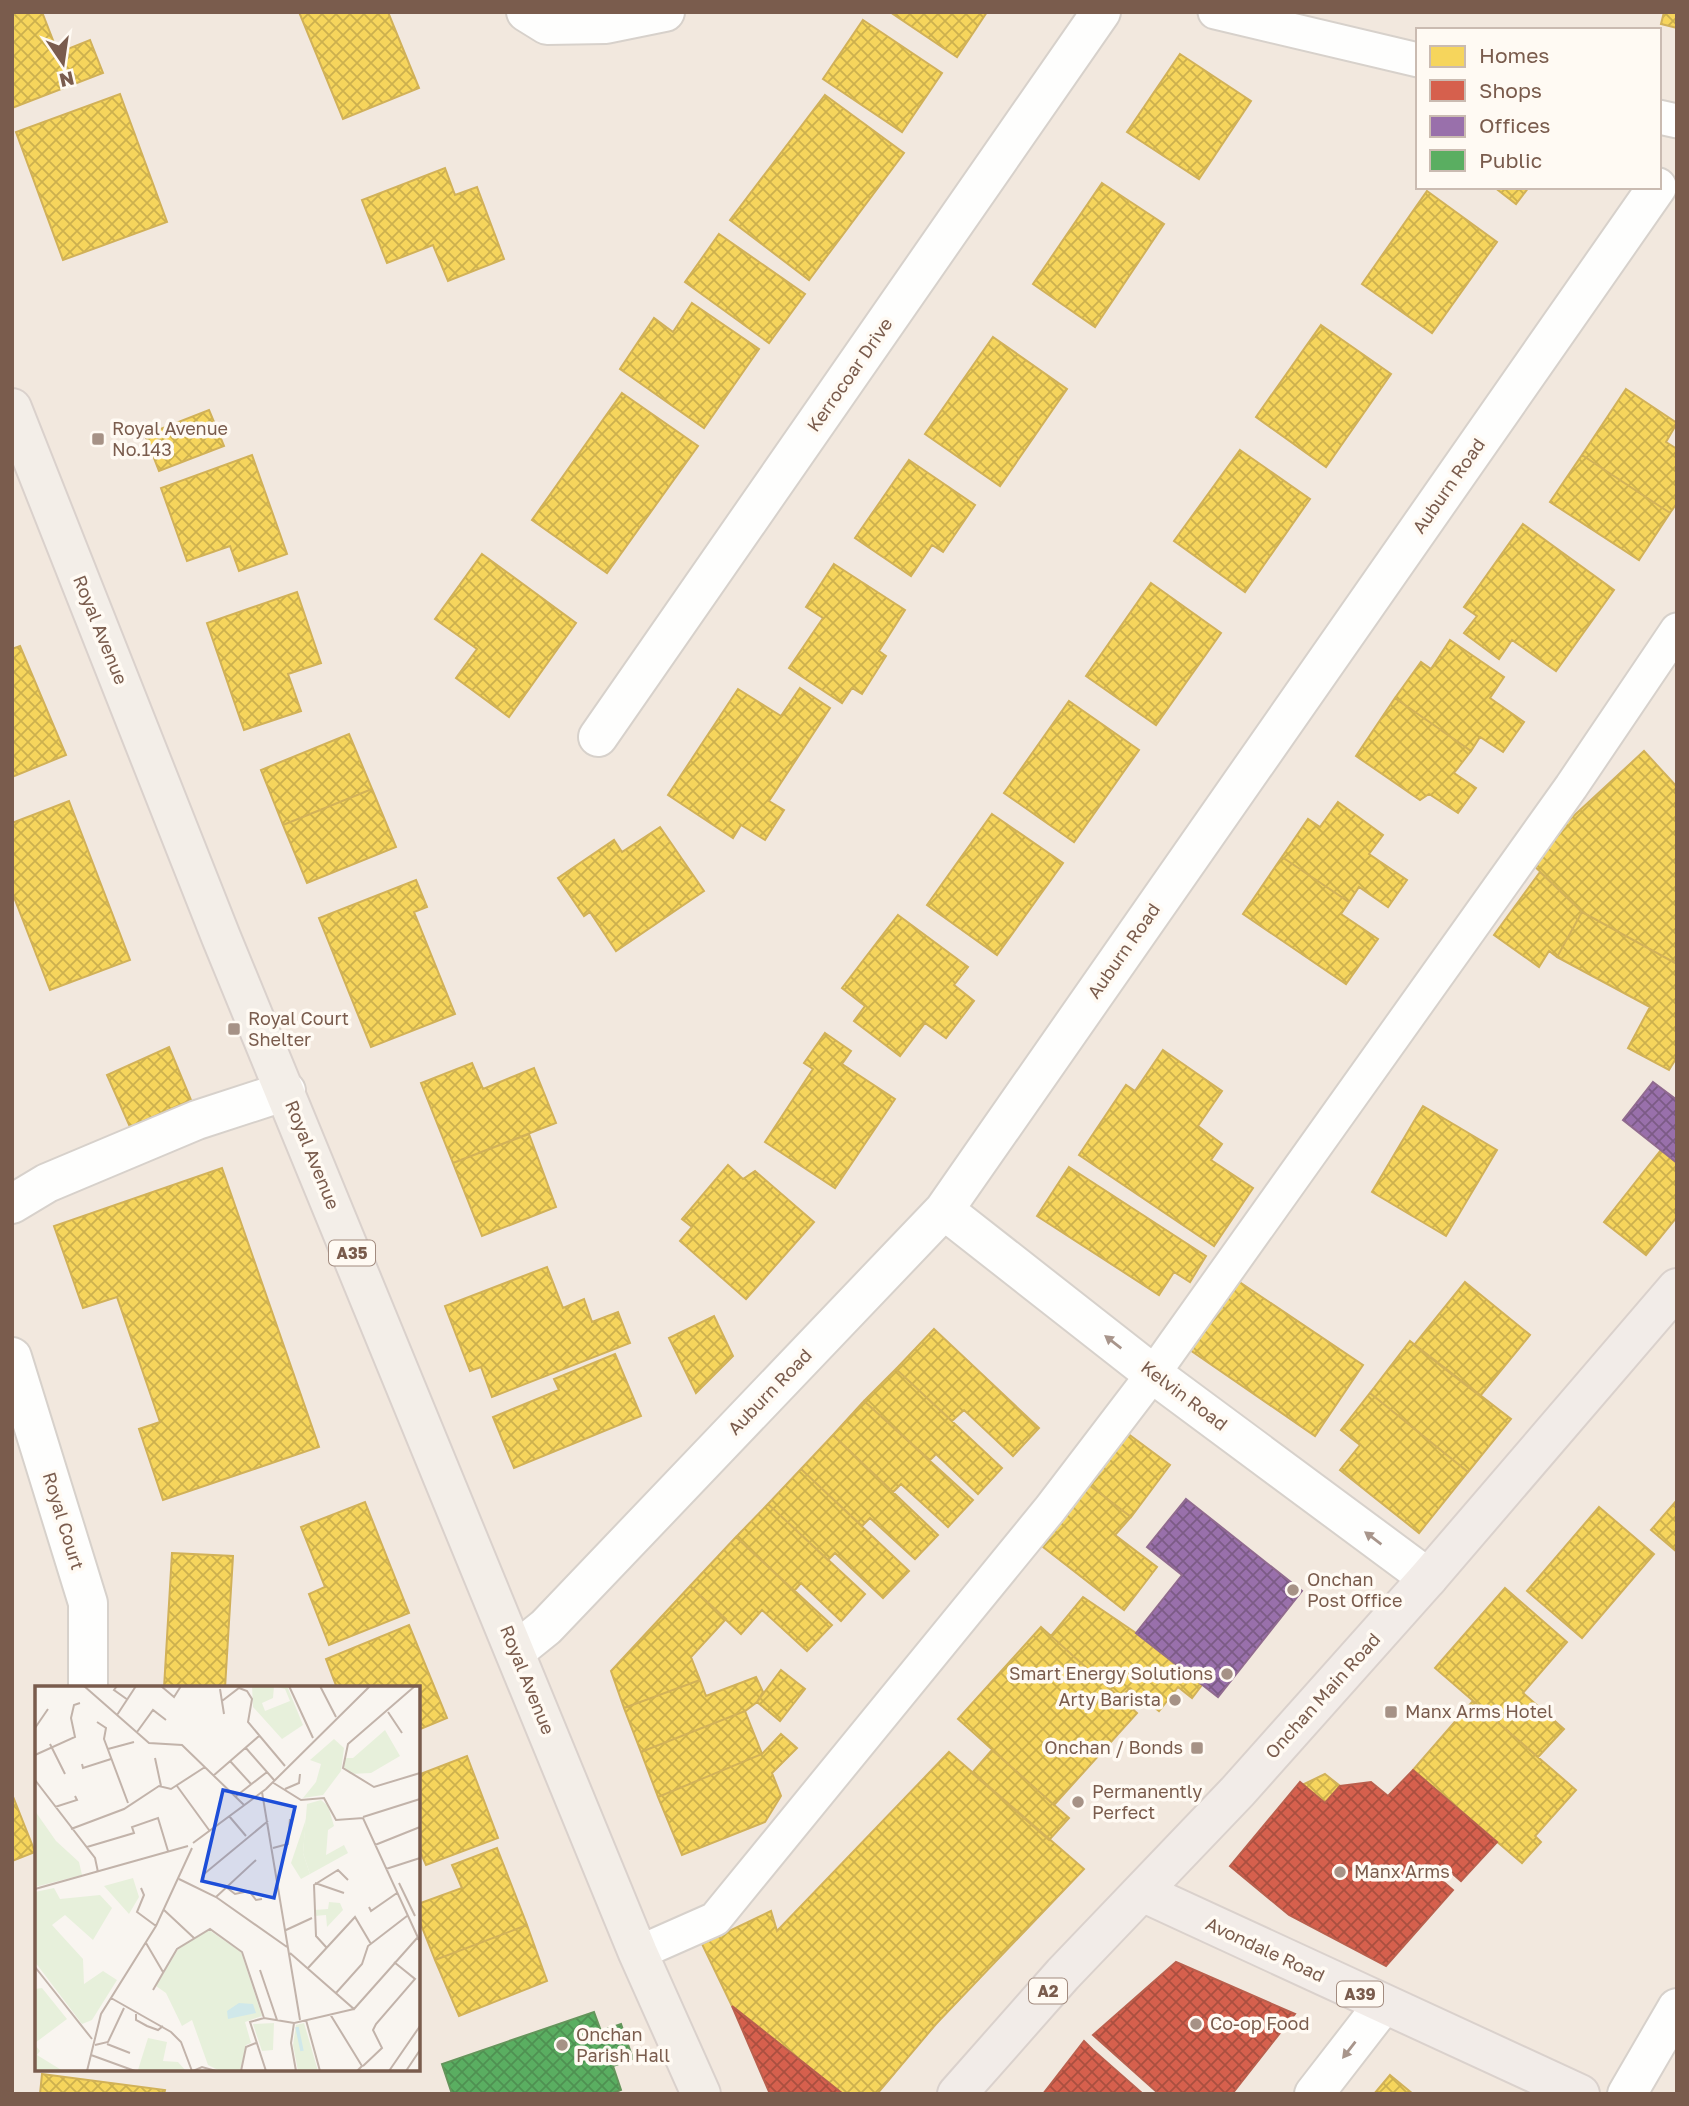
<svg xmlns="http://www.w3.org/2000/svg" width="1689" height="2106" viewBox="0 0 1689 2106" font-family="'Golos Text',sans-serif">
  <defs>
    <pattern id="homes-cross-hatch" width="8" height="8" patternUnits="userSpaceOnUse" patternTransform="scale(1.75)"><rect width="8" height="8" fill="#f6d55c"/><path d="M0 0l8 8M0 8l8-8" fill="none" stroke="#ccb04e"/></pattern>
    <pattern id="shops-cross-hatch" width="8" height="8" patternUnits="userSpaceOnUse" patternTransform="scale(1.75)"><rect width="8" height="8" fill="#d6604d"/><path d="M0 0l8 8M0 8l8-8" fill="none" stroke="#aa4f40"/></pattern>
    <pattern id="offices-cross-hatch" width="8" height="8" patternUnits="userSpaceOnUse" patternTransform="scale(1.75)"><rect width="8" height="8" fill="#9970ab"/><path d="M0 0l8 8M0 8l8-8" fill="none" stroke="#7c5b86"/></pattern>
    <pattern id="public-cross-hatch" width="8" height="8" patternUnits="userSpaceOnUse" patternTransform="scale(1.75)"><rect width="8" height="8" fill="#5aae61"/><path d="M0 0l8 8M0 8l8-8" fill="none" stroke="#4f9152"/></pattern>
  </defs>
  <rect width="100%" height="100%" fill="#f9f5f0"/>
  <path fill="#f2e8de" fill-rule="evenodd" d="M12,12H1677V2094H12ZM1418,30H1659V187H1418ZM37,1688H418V2069H37Z"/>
  <path fill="url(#homes-cross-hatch)" stroke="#d1b158" stroke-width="2" d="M12,12H42L58,53L90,40L103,73L12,108Z
    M299,12H388L419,88L343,119Z
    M890,12H987L957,57Z
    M1664,12H1677V28L1661,24Z
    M863,20L942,73L902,132L823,79Z
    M1180,54L1251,101L1199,179L1127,132Z
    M120,94L167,222L63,260L16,132Z
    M825,95L904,153L809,280L730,220Z
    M445,168L455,195L477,187L504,259L448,281L433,245L387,263L362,200Z
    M1102,183L1164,224L1095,327L1033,284Z
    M1494,187H1529L1516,204Z
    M1427,191L1497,242L1432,333L1362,284Z
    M719,234L805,294L769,343L685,282Z
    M692,303L759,349L704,428L620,369L654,318L673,332Z
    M1321,325L1391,374L1326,467L1256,417Z
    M993,337L1067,389L1000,486L925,434Z
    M1626,389L1677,423L1666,442L1677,449V503L1670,513L1582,455Z
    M622,393L698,446L607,573L532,520Z
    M209,410L224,446L159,471L145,435Z
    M1240,450L1310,499L1245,592L1174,541Z
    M252,455L287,554L239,571L230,546L187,561L161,488Z
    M1582,455L1670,513L1639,560L1550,502Z
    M909,460L975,505L943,552L932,545L911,576L855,538Z
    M1523,524L1614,590L1556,671L1512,640L1499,659L1464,633L1477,616L1464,607Z
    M482,554L576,623L509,717L456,678L477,649L435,619Z
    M834,564L905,610L879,651L886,656L862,694L852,688L842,703L789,668L823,618L806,607Z
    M1151,583L1221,633L1156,725L1086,676Z
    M297,592L321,663L288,674L301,711L244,730L207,623Z
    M1450,640L1504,677L1490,698L1524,722L1503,752L1480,737L1471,751L1395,698L1421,662L1431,669Z
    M20,646L66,755L12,777V649Z
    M800,688L830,708L769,801L784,810L765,840L741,825L733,838L668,795L738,689L781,716Z
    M1395,698L1471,751L1454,773L1476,788L1458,813L1429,794L1420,800L1356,756Z
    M1069,701L1139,750L1074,842L1004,793Z
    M349,734L372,789L283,825L261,770Z
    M1644,751L1677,787V964L1582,912L1527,859Z
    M372,789L396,847L307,883L283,825Z
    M69,801L130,960L50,990L12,892V823Z
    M1338,802L1383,835L1369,854L1407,880L1388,907L1359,887L1349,902L1282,857L1308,819L1320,827Z
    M992,814L1063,863L997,955L927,905Z
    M660,827L704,891L616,951L590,912L584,916L558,878L614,840L622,852Z
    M1282,857L1349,902L1341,914L1378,939L1346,984L1243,914Z
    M1540,872L1582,912L1557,957L1549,951L1539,967L1494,935Z
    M416,880L427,907L414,912L455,1014L371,1047L319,918Z
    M1582,912L1677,964V1057L1669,1070L1628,1048L1650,1007L1557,957Z
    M898,915L968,967L954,985L974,1001L946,1038L925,1023L900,1056L854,1021L865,1006L842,988Z
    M825,1033L851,1051L842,1064L895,1099L835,1188L765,1142L813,1069L804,1063Z
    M169,1047L191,1100L130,1127L107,1075Z
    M1163,1050L1222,1091L1198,1126L1222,1144L1211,1160L1253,1188L1214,1246L1079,1155L1126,1085L1135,1091Z
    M472,1063L483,1089L534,1068L556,1123L453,1163L421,1083Z
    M1423,1106L1497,1150L1446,1236L1372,1192Z
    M529,1134L556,1207L482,1236L453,1163Z
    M1661,1150L1677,1163V1217L1646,1255L1604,1222Z
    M728,1165L743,1179L755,1171L814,1222L746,1299L680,1241L692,1227L682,1219Z
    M1069,1167L1206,1256L1190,1282L1174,1272L1159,1295L1037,1216Z
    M222,1168L319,1447L163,1500L139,1429L160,1422L117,1297L83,1308L54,1226Z
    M547,1267L563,1308L584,1299L592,1322L618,1312L630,1343L492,1397L481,1367L470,1371L445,1306Z
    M1238,1281L1363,1365L1315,1436L1190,1350Z
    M1465,1282L1530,1335L1480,1396L1414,1345Z
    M714,1316L733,1356L696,1393L669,1338Z
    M934,1329L1039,1428L1013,1456L964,1410L952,1421L896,1369Z
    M1410,1341L1511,1419L1468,1472L1370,1393Z
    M615,1354L641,1416L514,1468L493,1417L559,1390L554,1379Z
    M896,1369L1002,1468L978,1494L936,1454L930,1460L864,1401Z
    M1370,1393L1468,1472L1419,1533L1340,1470L1360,1445L1341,1430Z
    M864,1401L973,1500L948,1527L901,1484L893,1492L833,1435Z
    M1123,1430L1170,1465L1131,1517L1084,1481Z
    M833,1435L938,1535L915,1559L870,1518L862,1526L801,1469Z
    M801,1469L909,1571L883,1598L835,1553L828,1560L768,1504Z
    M1084,1481L1131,1517L1115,1535L1157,1567L1124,1610L1038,1543Z
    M1677,1500V1552L1651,1530Z
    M365,1502L409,1613L329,1645L309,1594L325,1587L301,1527Z
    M768,1504L865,1594L841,1621L801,1583L794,1591L736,1537Z
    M1599,1507L1654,1554L1582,1638L1527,1591Z
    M736,1537L832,1625L807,1651L762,1610L741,1634L690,1586Z
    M172,1553L233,1556L225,1688H164Z
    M690,1586L726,1619L691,1657L700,1680L624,1708L611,1671Z
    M1505,1588L1567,1642L1523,1693L1564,1729L1538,1757L1435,1668Z
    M1083,1597L1136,1633L1202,1685L1192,1698L1178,1687L1159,1711L1130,1688L1120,1698L1051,1636Z
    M409,1625L447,1718L418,1730V1688H337L326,1659Z
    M1041,1627L1137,1713L1054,1805L958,1719Z
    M781,1670L805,1689L780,1721L757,1702Z
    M756,1677L763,1692L757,1702L745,1711L641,1752L624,1708L700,1680L706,1696Z
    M1473,1701L1576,1790L1535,1836L1541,1842L1522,1863L1413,1770Z
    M745,1711L762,1754L658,1797L641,1752Z
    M781,1734L797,1748L772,1773L781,1796L765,1822L682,1855L658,1797L762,1754Z
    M992,1750L1069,1818L1049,1840L972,1773Z
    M949,1752L1084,1869L936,2024L877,2094H843L732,2006L702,1944L771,1911L777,1931Z
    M467,1756L498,1838L426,1865L418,1847V1775Z
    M1325,1774L1340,1786L1325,1803L1302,1785Z
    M12,1794L35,1852L12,1861Z
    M497,1848L527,1925L435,1960L418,1917V1904L462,1888L452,1865Z
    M527,1925L547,1981L459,2016L435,1960Z
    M42,2074L165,2090L164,2094H40Z
    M1390,2075L1413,2094H1374Z"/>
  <path fill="url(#shops-cross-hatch)" stroke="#ba5f4d" stroke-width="2" d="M1413,1770L1497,1842L1461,1881L1446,1868L1438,1877L1453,1890L1386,1966L1289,1915L1230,1866L1300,1782L1325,1803L1340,1786L1371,1782L1388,1796Z
    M1176,1962L1295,2014L1232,2094H1159L1093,2035Z
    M732,2006L843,2094H770Z
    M1084,2041L1093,2050L1143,2094H1043Z"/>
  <path fill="url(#offices-cross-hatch)" stroke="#906a8f" stroke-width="2" d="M1653,1082L1677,1100V1163L1623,1120Z
    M1186,1499L1302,1591L1218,1697L1136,1633L1182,1575L1147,1547Z"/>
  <path fill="url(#public-cross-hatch)" stroke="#64955b" stroke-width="2" d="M594,2012L601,2031L621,2024L633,2059L613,2066L621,2090L610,2094H452L442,2064Z"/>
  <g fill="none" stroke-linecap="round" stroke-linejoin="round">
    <defs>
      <path id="service" d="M1215,12L1418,60
        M1659,117L1677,121
        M638,1953L715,1919L1050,1509L1153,1374L1571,787L1677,630"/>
      <path id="minor" d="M526,12L547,25L606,24L665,12
        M598,737L1101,12
        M12,1204L47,1183L197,1120L286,1091
        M944,1210L1153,1374L1428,1578
        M12,1357L88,1603V1688
        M515,1652L546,1627L944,1210L1657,187
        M1314,2094L1383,2005
        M1627,2094L1677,2008"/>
      <path id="primary" d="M12,408L221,937L638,1953L701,2094"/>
      <path id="trunk" d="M1142,1892L1580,2094
        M957,2094L1063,1974L1238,1791L1428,1578L1677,1288"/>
    </defs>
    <use href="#service" stroke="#d7d1cb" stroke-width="37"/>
    <use href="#minor" stroke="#d7d1cb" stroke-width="42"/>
    <use href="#primary" stroke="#dad1cc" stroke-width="42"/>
    <use href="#trunk" stroke="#dad1cc" stroke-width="42"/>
    <use href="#service" stroke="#fefefd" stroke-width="33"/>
    <use href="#minor" stroke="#fefefd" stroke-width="38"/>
    <use href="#primary" stroke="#f3eee8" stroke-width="38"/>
    <use href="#trunk" stroke="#f2ece8" stroke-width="38"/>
  </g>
  <defs><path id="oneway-solid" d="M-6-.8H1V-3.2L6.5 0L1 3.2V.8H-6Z" transform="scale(1.75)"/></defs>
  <g fill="#a8958b">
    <use href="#oneway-solid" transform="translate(1113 1342) rotate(-142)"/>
    <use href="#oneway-solid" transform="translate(1373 1538) rotate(-143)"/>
    <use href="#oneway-solid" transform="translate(1349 2050) rotate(128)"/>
  </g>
  <g fill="#a69286" stroke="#fffaf3" stroke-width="2.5">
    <rect x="91" y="432" width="14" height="14" rx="3.5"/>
    <rect x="227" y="1022" width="14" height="14" rx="3.5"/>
    <circle cx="1293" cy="1590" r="7"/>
    <circle cx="1227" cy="1674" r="7"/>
    <circle cx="1175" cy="1700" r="7"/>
    <rect x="1384" y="1705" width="14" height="14" rx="3.5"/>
    <rect x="1190" y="1741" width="14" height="14" rx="3.5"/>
    <circle cx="1078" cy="1802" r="7"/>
    <circle cx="1340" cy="1872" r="7"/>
    <circle cx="1196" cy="2024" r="7"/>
    <circle cx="562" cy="2045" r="7"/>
  </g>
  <g text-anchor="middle" stroke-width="7" stroke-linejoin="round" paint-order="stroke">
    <g fill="#fffaf3" stroke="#a28b7f" stroke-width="2">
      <rect x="329" y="1240.5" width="46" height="25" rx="5"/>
      <rect x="1029" y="1978.5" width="38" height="25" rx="5"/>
      <rect x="1337" y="1981.5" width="46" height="25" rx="5"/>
    </g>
    <g font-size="16" font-weight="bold" fill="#7a5c4d">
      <text x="352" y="1259">A35</text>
      <text x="1048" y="1997">A2</text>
      <text x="1360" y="2000">A39</text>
    </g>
    <g font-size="18" fill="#7a5c4d" stroke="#fffaf3">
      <text transform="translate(850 375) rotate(-55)" y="6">Kerrocoar Drive</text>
      <text transform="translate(1449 486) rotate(-55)" y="6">Auburn Road</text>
      <text transform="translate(100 630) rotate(68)" y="6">Royal Avenue</text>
      <text transform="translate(1124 951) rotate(-55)" y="6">Auburn Road</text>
      <text transform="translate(312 1155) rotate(68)" y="6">Royal Avenue</text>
      <text transform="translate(770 1392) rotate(-46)" y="6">Auburn Road</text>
      <text transform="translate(1184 1396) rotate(37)" y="6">Kelvin Road</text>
      <text transform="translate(63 1521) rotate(73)" y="6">Royal Court</text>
      <text transform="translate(527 1680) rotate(68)" y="6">Royal Avenue</text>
      <text transform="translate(1323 1696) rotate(-48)" y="6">Onchan Main Road</text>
      <text transform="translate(1265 1950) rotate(25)" y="6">Avondale Road</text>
    </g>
    <g font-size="18" fill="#7a5c4d" stroke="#fffaf3" text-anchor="start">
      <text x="112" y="435">Royal Avenue<tspan x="112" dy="21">No.143</tspan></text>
      <text x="248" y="1025">Royal Court<tspan x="248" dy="21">Shelter</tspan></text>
      <text x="1307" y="1586">Onchan<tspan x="1307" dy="21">Post Office</tspan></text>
      <text x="1213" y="1680" text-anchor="end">Smart Energy Solutions</text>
      <text x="1161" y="1706" text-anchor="end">Arty Barista</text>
      <text x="1405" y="1718">Manx Arms Hotel</text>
      <text x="1183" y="1754" text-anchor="end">Onchan / Bonds</text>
      <text x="1092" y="1798">Permanently<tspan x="1092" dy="21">Perfect</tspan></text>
      <text x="1354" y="1878">Manx Arms</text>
      <text x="1210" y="2030">Co-op Food</text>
      <text x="576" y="2041">Onchan<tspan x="576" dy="21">Parish Hall</tspan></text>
    </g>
  </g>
  <g transform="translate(35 1686)">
    <rect width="385" height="385" fill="#f9f5f0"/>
    <path d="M217,0H239L238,12L227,17L230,25L255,15L250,3L242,1L252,0L268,39L247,53L218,21ZM98,192L104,211L94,228L69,200ZM19,202L25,213L65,209L77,222L58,254L30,229L17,239L48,273L49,298L68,285L82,294L57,334L47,338L0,276V206ZM294,216L305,217L308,224L292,241L291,229L279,230V224L293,223ZM113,352L132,356L128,375L143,376L151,385L103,384Z" fill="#e7f0db"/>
    <path d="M299,53L309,62L306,85L288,109L268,112L281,96L286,78L275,74ZM271,133L268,167L275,188L266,193L256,177ZM0,359L5,365L2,369L28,385H0Z" fill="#e7f0db"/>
    <path d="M286,114L293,120L299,140L293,144L291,169L309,159L313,167L275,188L268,167L272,118Z" fill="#e7f0db"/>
    <path d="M350,44L365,70L336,87L315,88L309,82L310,72H318ZM174,244L206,266L227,330L210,336L216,357L211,359L205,385H185L173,379L157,334L147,340L131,307L121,300L144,262ZM7,302L32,333L0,357V303ZM239,337L238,364L227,365L218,338ZM269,337L283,385H263L258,359L261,339Z" fill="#e7f0db"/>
    <path d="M0,125L21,155L44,176L47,189L0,201Z" fill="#e7f0db"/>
    <path d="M204,317L218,318L221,327L193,333L192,325Z" fill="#d0e8ea"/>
    <path fill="none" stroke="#d0e8ea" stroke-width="3.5" d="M262,341L267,365"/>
    <path fill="none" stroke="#c2b3aa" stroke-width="2" d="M49,0L114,57L147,59L209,119M82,0L79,4L93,14M126,0L139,11L146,0M254,0L278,52M285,0L301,31M380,0L313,58L308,82L339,101L385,87M185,3L189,28M187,15L204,2L212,5L217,13L213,36L250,80M353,26L367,47M82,29L101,0M62,36L71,42L69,53L93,117M0,42L13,23M102,46L118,24L131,34M15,58L30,88M210,61L239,94M73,63L99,56M0,69L40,51L36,32L39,19L45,17M120,72L126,100M195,75L216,98M47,78L48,82L76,73M178,90L224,50M0,94L60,172L63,186M237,96L266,114L289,112L301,134L328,132L385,256M142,100L174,144M250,103L264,97L265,88M227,106L265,334M200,111L232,86M20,121L42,114L40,110M194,130L211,150M328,131L385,113M36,143L89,123L124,100L136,103L170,81M158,157L231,103L335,0M340,159L385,141M52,161L99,147L97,141L123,132L133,165M238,162L253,158L255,133M351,183L385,172M169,188L233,135M144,193L181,211L252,261M280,197L309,207M364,197L380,230M191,201L200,208L214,205L221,214L227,213M106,202L109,209L102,226L121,240M0,203L153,160M181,211L221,174M334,221L336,225L362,207M129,224L159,252M251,244L277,232M111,257L128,286M291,261L281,250L279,199L303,184L313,194M255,267L319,323L383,251M0,281L57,353M273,282L320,231L336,258M225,284L242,334M118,304L142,263L175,243L207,266L229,332M301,307L327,278L333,260L372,230M76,312L136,346L146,356L157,385M101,328V334L112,340L123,344L128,340M295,328L327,380L322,385M271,334L285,385M72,358L95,367M60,359L73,356L89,322M56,369L100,385M328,380L347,362L338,344L341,338L380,293L359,276M52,385L66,328L121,240L157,162M158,385L167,381L181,385M206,385L211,361L221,357M231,385L215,336L229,332L259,337M261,385L256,357L259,337L319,323M354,385L385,340M371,385L385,364"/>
    <path fill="#1d4ed8" fill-opacity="0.15" stroke="#1d4ed8" stroke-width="3.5" d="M188,104L260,121L239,212L167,195Z"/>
    <rect width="385" height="385" fill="none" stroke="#7a5c4d" stroke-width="3.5"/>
  </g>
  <rect width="1689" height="2106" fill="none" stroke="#7a5c4d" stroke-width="28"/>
  <rect x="1416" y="28" width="245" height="161" fill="#fffaf3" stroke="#cabbb1" stroke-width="2"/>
  <rect x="1430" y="46" width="35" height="21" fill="#f6d55c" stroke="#cabbb1" stroke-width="2"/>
  <text x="1479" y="63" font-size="21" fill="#7a5c4d">Homes</text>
  <rect x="1430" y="80" width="35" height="21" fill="#d6604d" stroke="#cabbb1" stroke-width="2"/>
  <text x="1479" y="98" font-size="21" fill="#7a5c4d">Shops</text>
  <rect x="1430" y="116" width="35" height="21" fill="#9970ab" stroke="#cabbb1" stroke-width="2"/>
  <text x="1479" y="133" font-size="21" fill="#7a5c4d">Offices</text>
  <rect x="1430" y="150" width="35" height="21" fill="#5aae61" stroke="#cabbb1" stroke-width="2"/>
  <text x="1479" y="168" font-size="21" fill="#7a5c4d">Public</text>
  <g transform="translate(63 63) rotate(167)" stroke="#fffaf3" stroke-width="5" paint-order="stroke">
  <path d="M0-5L12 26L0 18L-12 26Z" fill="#7a5c4d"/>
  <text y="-10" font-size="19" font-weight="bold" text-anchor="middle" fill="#7a5c4d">N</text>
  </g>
</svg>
